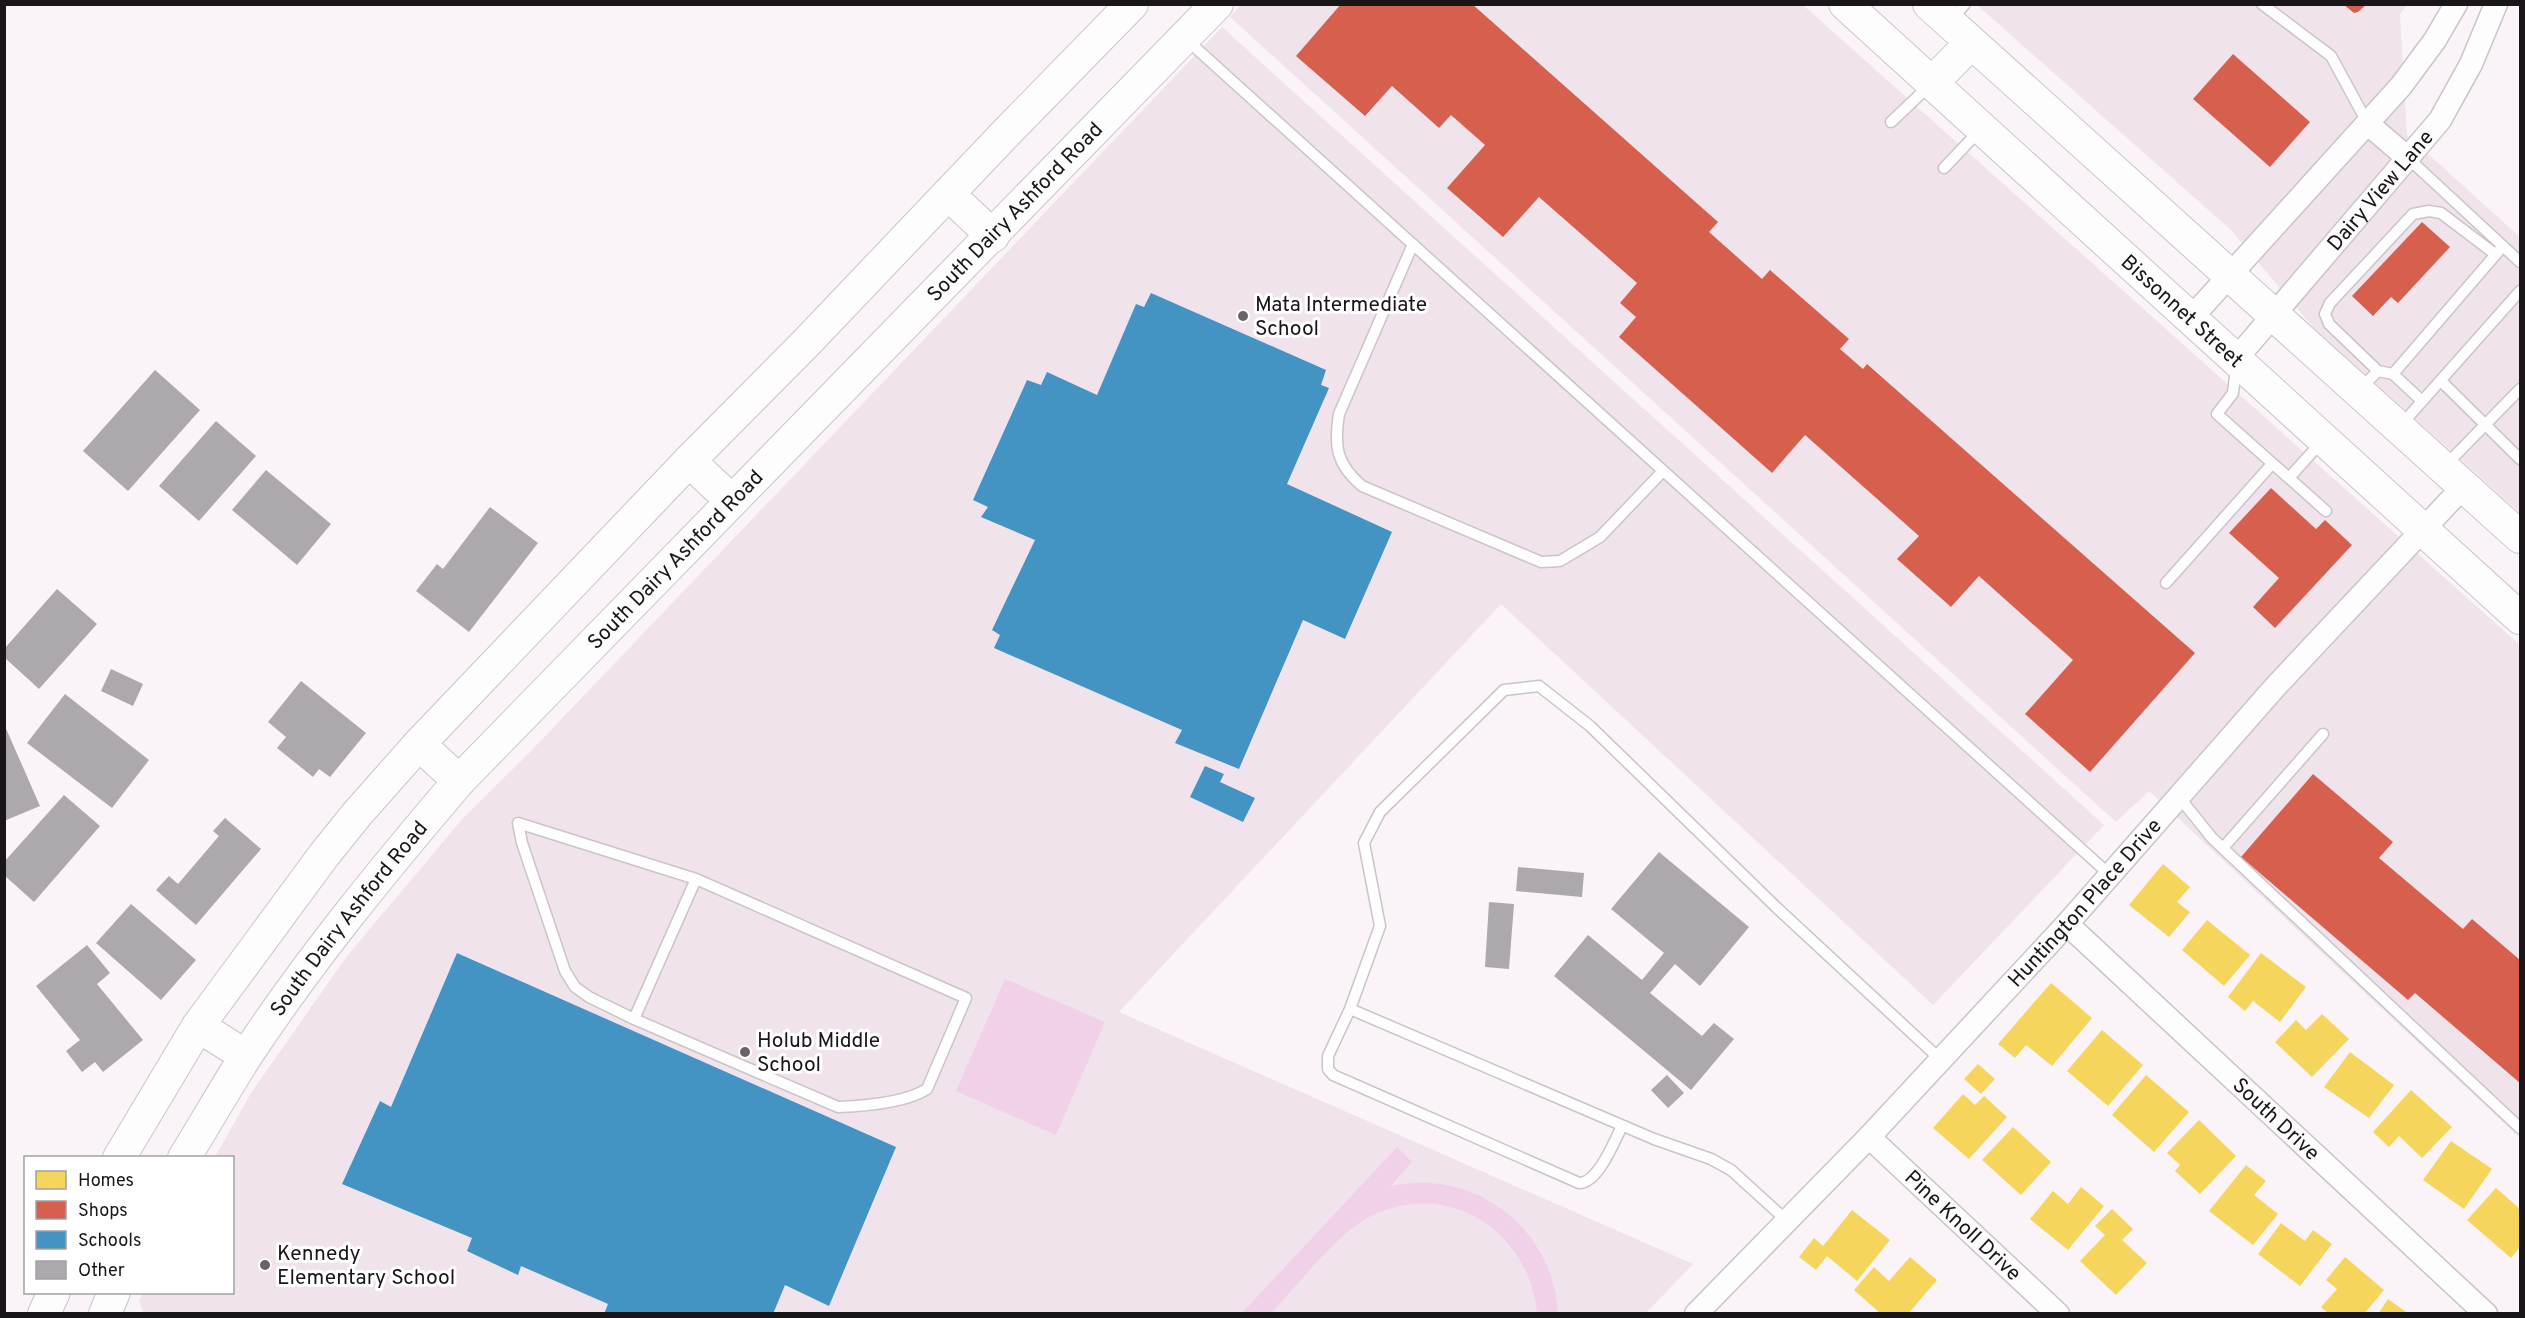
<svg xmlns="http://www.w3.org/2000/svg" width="2525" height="1318" viewBox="0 0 2525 1318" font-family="Overpass,sans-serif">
  <rect width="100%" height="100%" fill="#faf3f8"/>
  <path fill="#f0e3ec" d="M1242,4L1803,5L2520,645V1138L2149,791L2116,822L1230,17Z
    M1977,5H2407L2400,14L2407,135L2520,237V513L2314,328L2231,230Z
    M1222,27L2104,825L1933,1005L1501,604L1119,1012L1693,1264L1646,1313L144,1314L139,1301L143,1293L232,1292V1158L215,1157L251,1093L347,956L464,817L529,753Z"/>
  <path fill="#f1d1e8" d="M1005,979L1105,1022L1056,1135L956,1091Z
    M1397,1147L1412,1162L1391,1186C1475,1168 1553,1228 1558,1313H1537C1529,1230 1447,1177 1369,1217C1338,1233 1297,1286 1271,1313H1242Z"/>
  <path fill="#f6d55c" d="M2163,864L2190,887L2177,902L2190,912L2169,937L2129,905Z
    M2207,920L2250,955L2224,986L2182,950Z
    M2261,953L2306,987L2280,1022L2253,1001L2245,1011L2228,997Z
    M2051,983L2092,1018L2052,1066L2026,1045L2015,1058L1998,1044Z
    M2322,1014L2349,1039L2312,1077L2275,1042L2296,1020L2306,1030Z
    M2102,1030L2143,1065L2108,1106L2067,1071Z
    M2350,1052L2394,1085L2369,1118L2324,1087Z
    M1978,1064L1995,1079L1981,1094L1964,1079Z
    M2146,1075L2189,1112L2154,1152L2112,1115Z
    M2411,1090L2452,1127L2422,1158L2399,1136L2389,1147L2373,1132Z
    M1963,1094L1975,1105L1984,1096L2007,1117L1969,1159L1933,1128Z
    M2199,1120L2236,1156L2200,1194L2175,1171L2180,1165L2167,1153Z
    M2013,1127L2051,1162L2021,1195L1982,1160Z
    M2451,1141L2492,1169L2464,1209L2423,1180Z
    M2246,1165L2266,1181L2254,1195L2278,1214L2253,1245L2209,1211Z
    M2081,1187L2104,1206L2068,1250L2030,1219L2053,1191L2068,1204Z
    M2496,1188L2520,1209V1247L2511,1258L2467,1220Z
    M2112,1209L2133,1229L2122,1240L2147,1263L2116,1295L2080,1261L2105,1235L2095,1226Z
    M1852,1210L1890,1240L1857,1281L1827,1256L1816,1270L1799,1257L1814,1238L1823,1246Z
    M2281,1223L2305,1241L2313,1230L2332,1244L2300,1286L2258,1254Z
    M1910,1257L1937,1280L1908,1314H1881L1854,1290L1874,1267L1889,1281Z
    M2345,1257L2384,1290L2364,1314H2329L2321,1307L2337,1289L2326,1280Z
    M2388,1299L2409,1314H2378Z"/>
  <path fill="#d6604d" d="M1341,4H1472L1718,222L1709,232L1762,279L1770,270L1849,339L1840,349L1863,369L1867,364L2195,653L2090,772L2025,714L2073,660L1979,576L1951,607L1897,559L1919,536L1805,435L1772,473L1619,337L1636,317L1620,303L1637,283L1539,197L1503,237L1447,188L1485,145L1451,115L1439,128L1392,86L1365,116L1296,56Z
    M2343,4H2367L2358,12L2354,13Z
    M2233,54L2310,122L2270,167L2193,99Z
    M2422,222L2450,247L2398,303L2391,297L2373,316L2352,296Z
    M2271,488L2316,529L2325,520L2352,545L2275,628L2253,607L2279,578L2229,533Z
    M2313,774L2393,842L2379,858L2463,929L2472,919L2520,960V1083L2415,993L2408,1000L2241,857Z"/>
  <path fill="#4393c3" d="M1151,293L1326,370L1321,385L1329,388L1287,484L1392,532L1345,639L1303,620L1239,769L1175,743L1182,730L994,648L1000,635L992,630L1035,540L981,517L988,507L973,500L1027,380L1041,385L1047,372L1097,395L1136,304L1144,307Z
    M1205,766L1224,774L1220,782L1255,798L1243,822L1190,797Z
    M457,953L896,1147L829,1306L785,1285L773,1314H604L608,1304L521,1266L518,1275L467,1251L472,1238L342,1184L380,1101L391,1107Z"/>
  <path fill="#ada8ac" d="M155,370L200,410L128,491L83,451Z
    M216,421L256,456L199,521L159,486Z
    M266,470L331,524L297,565L232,510Z
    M490,507L538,543L469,632L416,591L437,564L443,569Z
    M57,589L97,624L39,689L5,658V648Z
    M111,669L143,684L133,706L101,691Z
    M301,681L366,733L330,777L319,769L313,777L277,748L286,737L268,722Z
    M65,694L149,760L112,808L27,743Z
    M4,724L40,806L4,821Z
    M64,795L100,826L34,902L4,875V862Z
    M225,818L261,849L196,925L156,890L169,876L178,884L219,836L213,831Z
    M1659,852L1749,927L1700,986L1675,964L1650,993L1702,1036L1714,1023L1734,1039L1691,1090L1554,976L1588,935L1642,980L1664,953L1611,909Z
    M1518,867L1584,873L1582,897L1516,891Z
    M1489,902L1514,904L1509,969L1485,967Z
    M131,904L196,960L161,1000L96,943Z
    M87,945L110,973L97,984L143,1040L103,1072L95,1062L82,1072L66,1051L80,1040L36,986Z
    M1667,1075L1684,1093L1668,1108L1651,1090Z"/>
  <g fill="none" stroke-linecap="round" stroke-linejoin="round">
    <defs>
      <path id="lane" d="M2262,4L2331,56L2368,124
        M1951,20L1965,4
        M1187,40L2110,875
        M1891,122L1930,85
        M2409,159L2520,262
        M1944,168L1981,129
        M1413,244L1339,414C1334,446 1336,464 1362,486L1541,562L1560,561L1600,537L1663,471
        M2236,368L2233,393L2217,414L2326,511
        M2378,371L2329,324L2325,314L2330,303L2413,214L2429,211L2441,213L2495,254
        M2393,374L2422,401
        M2441,381L2520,459
        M2360,389L2378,371L2393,374L2503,246
        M2401,425L2520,291
        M2444,467L2520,389
        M2289,478L2323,440
        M2166,583L2272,464
        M2179,797L2212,838L2520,1128
        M2223,848L2323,734
        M696,879L966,998L927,1089C905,1103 864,1106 838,1107L634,1019Z
        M1350,1009L1328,1056V1069L1333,1075L1579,1183C1598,1183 1614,1142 1622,1126
        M634,1019L589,997L575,987L565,971L522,843L518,823L696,879
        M1786,1220L1731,1170L1711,1159L1654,1139L1350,1009L1380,926L1364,843L1380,812L1504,690L1539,686L1590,726L1777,908L1941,1060"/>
      <g id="street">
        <path d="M2368,124L2409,159"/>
        <path d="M2191,318L2401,86L2435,40L2456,4"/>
        <path id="s1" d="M2236,359L2440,120L2471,64L2496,4"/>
        <path id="s2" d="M2067,924L2486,1314"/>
        <path id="s3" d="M1869,1137L2058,1314"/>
        <path id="s4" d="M1696,1314L1869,1137L2067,924L2276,686L2464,486"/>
      </g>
      <g id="secondary">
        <path id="s5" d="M1845,4L2520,618"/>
        <path d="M1929,4L2520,537"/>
        <path d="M1932,83L1971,43"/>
        <path d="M948,194L993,236"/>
        <path d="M689,461L732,501"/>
        <path d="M419,744L459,781"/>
        <path d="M198,1026L246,1056"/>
        <path d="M119,1158L198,1026L324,855L357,814L419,744L689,461L807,342L1006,133L1132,4"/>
        <path id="s6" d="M184,1158C205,1124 225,1089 246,1056C310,959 384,869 459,781L1217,4"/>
        <path d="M44,1314L54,1292"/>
        <path d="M105,1314L114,1292"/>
      </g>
    </defs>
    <use href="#lane" stroke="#cac4c8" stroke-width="13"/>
    <use href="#street" stroke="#cac4c8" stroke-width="25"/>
    <use href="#secondary" stroke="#cac4c8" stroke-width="34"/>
    <use href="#lane" stroke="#fefdfe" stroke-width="10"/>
    <use href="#street" stroke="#fefdfe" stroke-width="22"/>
    <use href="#secondary" stroke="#fefdfe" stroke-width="32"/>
  </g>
  <g fill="#686366" stroke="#fff" stroke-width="2">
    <circle cx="1243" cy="316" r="6"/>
    <circle cx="745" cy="1052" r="6"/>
    <circle cx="265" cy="1265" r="6"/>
  </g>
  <g text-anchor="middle" stroke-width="6" stroke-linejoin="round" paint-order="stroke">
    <g font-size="21" fill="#191518" stroke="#fff">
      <text dy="7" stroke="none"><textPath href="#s1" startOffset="222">Dairy View Lane</textPath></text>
      <text dy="7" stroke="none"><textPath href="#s6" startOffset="1263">South Dairy Ashford Road</textPath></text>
      <text dy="7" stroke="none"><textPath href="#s5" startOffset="456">Bissonnet Street</textPath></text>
      <text dy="7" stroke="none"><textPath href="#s6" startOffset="777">South Dairy Ashford Road</textPath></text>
      <text dy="7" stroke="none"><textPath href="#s4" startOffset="566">Huntington Place Drive</textPath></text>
      <text dy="7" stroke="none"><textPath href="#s6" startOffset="291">South Dairy Ashford Road</textPath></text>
      <text dy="7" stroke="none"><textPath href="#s2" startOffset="286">South Drive</textPath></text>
      <text dy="7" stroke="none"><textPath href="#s3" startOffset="129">Pine Knoll Drive</textPath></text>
    </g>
    <g font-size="21" fill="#191518" stroke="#fff" text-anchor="start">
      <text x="1255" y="311">Mata Intermediate<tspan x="1255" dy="24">School</tspan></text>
      <text x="757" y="1047">Holub Middle<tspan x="757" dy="24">School</tspan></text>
      <text x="277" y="1260">Kennedy<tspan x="277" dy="24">Elementary School</tspan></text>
    </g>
  </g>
  <rect width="2525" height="1318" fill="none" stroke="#191518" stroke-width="12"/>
  <rect x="24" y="1156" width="210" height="138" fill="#ffffff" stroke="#a3a1a3" stroke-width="1.5"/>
  <rect x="36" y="1171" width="30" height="18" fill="#f6d55c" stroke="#a3a1a3" stroke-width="1.5"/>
  <text x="78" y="1186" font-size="18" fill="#191518">Homes</text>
  <rect x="36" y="1201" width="30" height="18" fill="#d6604d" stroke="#a3a1a3" stroke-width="1.5"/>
  <text x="78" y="1216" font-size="18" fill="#191518">Shops</text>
  <rect x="36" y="1231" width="30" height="18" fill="#4393c3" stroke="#a3a1a3" stroke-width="1.5"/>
  <text x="78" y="1246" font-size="18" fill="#191518">Schools</text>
  <rect x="36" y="1261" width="30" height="18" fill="#ada8ac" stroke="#a3a1a3" stroke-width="1.5"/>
  <text x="78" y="1276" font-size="18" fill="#191518">Other</text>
</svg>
